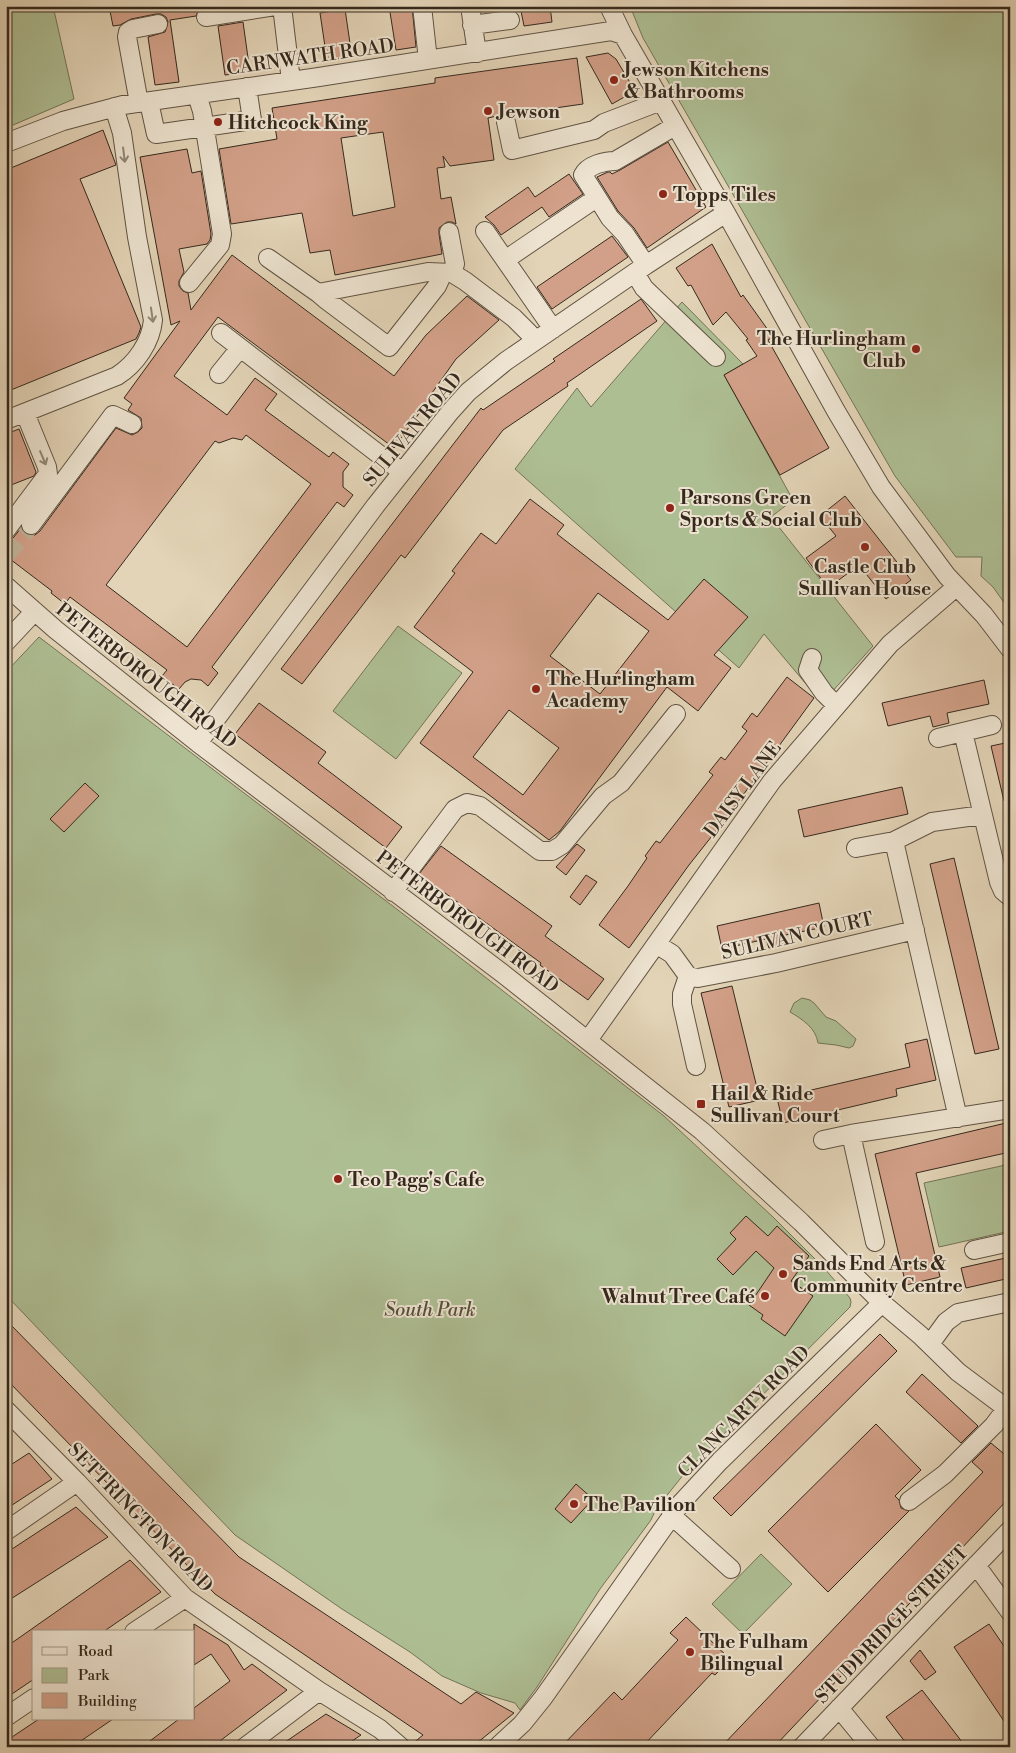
<svg xmlns="http://www.w3.org/2000/svg" width="1016" height="1753" viewBox="0 0 1016 1753" font-family="'Libre Bodoni',serif">
  <rect width="100%" height="100%" fill="#e3d4b7"/>
  <filter id="stains"><feTurbulence type="fractalNoise" baseFrequency=".004" numOctaves="4"/><feColorMatrix values="0 0 0 0 .2 0 0 0 0 .09 0 0 0 0 .02 0 0 0 .5 -.17"/></filter>
  <radialGradient id="worn" r=".72"><stop offset=".6" stop-color="#630" stop-opacity="0"/><stop offset="1" stop-color="#630" stop-opacity=".3"/></radialGradient>
  <path fill="#aebe93" stroke="#727458" d="M6,6H53L74,99L6,128Z
    M630,6H1010V611L993,587L981,576L982,557H956L895,476L643,38Z
    M682,302L743,364L724,375L793,500L771,517L873,646L822,703L764,634L739,668L515,469L577,388L591,407Z
    M398,626L462,673L396,759L333,711Z
    M39,637L440,942L664,1116L773,1217L824,1268L850,1298L851,1302L850,1307L684,1474L656,1509L651,1520L600,1589L537,1687L520,1710L515,1703L481,1693L442,1676L410,1652L342,1609L235,1535L6,1295V672Z
    M802,998L810,1000L814,1003L826,1017L836,1021L856,1039L853,1046L849,1048L836,1045L818,1043C816,1028 802,1019 790,1012L794,1003Z
    M1010,1164V1231L939,1247L924,1183Z
    M761,1554L792,1584L743,1634L712,1604Z"/>
  <path fill="#d2a088" stroke="#35291d" fill-rule="evenodd" d="M109,6H204L199,9L196,16L170,20L179,82L155,85L148,37L165,32L168,22L166,17L161,14H156L131,19L120,25L113,26Z
    M389,6H412L416,47L396,50Z
    M520,6H550L552,22L524,26Z
    M345,9L352,57L327,60L320,13Z
    M243,22L250,72L225,75L218,26Z
    M608,53L616,59L635,91L612,104L586,57Z
    M577,58L583,104L513,114L504,112L497,116L488,118L494,160L450,166L443,156L445,167L437,168L441,199L451,197L456,224L452,222H447L439,228V234L442,254L335,275L330,250L310,253L302,213L231,224L219,149L277,139L272,108L435,83V78ZM383,132L395,207L353,216L341,138Z
    M103,130L116,165L80,179L141,327L139,333L136,339L6,392V170Z
    M668,142L706,207L647,248L634,228L618,211L597,177L608,172H610L612,174L620,170Z
    M187,149L192,173L201,171L211,234L210,240L207,244L179,249L184,272L179,281V286L183,291L188,293L191,310L232,255L394,376L426,335L467,296L499,320L456,359L427,400L428,401L394,448L218,317L174,376L227,415L255,378L277,394L265,410L329,457L333,452L349,464L343,472V487L353,495L344,507L337,502L212,667L218,673L208,686L201,680L191,679L185,682L179,689L162,676L167,670L70,597L65,604L51,593L52,591L6,556V547L21,528L24,533L29,535H35L40,531L116,428L132,435L138,432L142,428L141,418L128,410L132,404L124,398L180,321L171,325L140,157ZM246,435L311,484L187,647L106,585L215,441L219,443L233,438L242,440Z
    M569,174L583,194L549,217L542,207L501,235L494,225L485,217L528,187L535,197Z
    M612,236L628,257L552,309L537,287Z
    M712,244L741,297L743,295L773,337L768,340L829,448L780,475L724,375L757,356L746,340L748,339L726,312L713,325L691,285L688,286L676,268Z
    M641,299L657,321L567,383L568,386L503,430L405,558L401,555L302,684L281,669L481,408L483,410L555,361L553,359Z
    M19,429L36,472L34,476L6,487V434Z
    M845,496L911,580L886,599L859,565L828,588L806,558L836,536L820,516Z
    M530,499L564,525L557,534L668,620L704,579L748,617L714,655L731,668L698,711L667,687L560,831L549,840L420,743L473,672L414,627L455,573L452,571L481,533L496,544ZM598,593L649,631L600,694L550,656ZM509,710L559,748L523,795L473,757Z
    M787,677L814,698L727,817L689,865L629,948L599,925L628,886L647,858L645,856L656,841L660,843L713,775L709,772L721,757L725,760L747,731L742,727L752,713L757,717Z
    M984,680L989,704L947,713L949,723L933,727L930,716L888,726L882,703Z
    M259,703L326,752L318,763L402,827L386,848L235,734Z
    M1010,742V801H1004L991,746Z
    M85,783L99,796L64,832L50,819Z
    M902,787L908,814L804,837L798,810Z
    M577,844L585,850L566,875L556,867Z
    M441,846L552,926L545,936L604,979L588,1000L540,965L541,963L419,874Z
    M954,858L999,1049L975,1054L930,864Z
    M586,875L597,882L580,905L570,897Z
    M819,903L824,927L781,936L783,945L769,948L766,939L722,949L717,926Z
    M732,986L760,1100L729,1107L701,993Z
    M927,1039L936,1080L896,1089L897,1096L783,1123L777,1098L910,1067L905,1044Z
    M1006,1123L1010,1140V1152L916,1173L940,1277L906,1285L875,1154Z
    M746,1216L768,1236L777,1226L809,1256L791,1281L813,1296L785,1336L761,1319L763,1315L749,1305L774,1268L756,1251L733,1275L717,1259L736,1239L730,1233Z
    M1010,1257V1278L966,1288L961,1268Z
    M6,1320L239,1557L461,1704L476,1692L514,1713L472,1747H411V1745L423,1735L215,1594L6,1379Z
    M880,1334L897,1351L731,1516L713,1498Z
    M922,1374L978,1426L961,1443L906,1392Z
    M876,1424L921,1470L895,1496L899,1500L901,1508L909,1511L828,1592L768,1531Z
    M991,1443L1010,1459V1497L774,1747H721L983,1472L972,1462Z
    M29,1453L52,1479L6,1509V1468Z
    M576,1484L593,1499L571,1523L555,1509Z
    M76,1507L108,1537L6,1602V1553Z
    M130,1560L161,1592L103,1632H34V1679L6,1698V1647Z
    M686,1617L730,1659L715,1675L712,1673L642,1747H561L614,1692L622,1700L678,1640L670,1633Z
    M194,1624L228,1645L244,1670L252,1664L287,1690L212,1747H142L179,1719H194V1708L230,1681L211,1654L194,1665Z
    M989,1624L1010,1655V1730L954,1647Z
    M920,1650L936,1672L925,1680L910,1661Z
    M922,1690L966,1747H909L886,1717Z
    M326,1714L361,1735L343,1747H278Z
    M39,1719H113L72,1747H6V1741Z"/>
  <g fill="none" stroke-linecap="round" stroke-linejoin="round">
    <path stroke="#c0b298" stroke-width="18" stroke-dasharray="18 9" stroke-linecap="butt" d="M6,555L31,525"/>
    <defs>
      <path id="minor" d="M282,6L291,81
        M422,6L428,60
        M470,6L477,53
        M609,6L623,35L726,213L836,411L881,487L947,576L984,615L1010,649
        M206,17L275,6
        M472,25L510,20
        M149,102L156,134L252,120L247,87
        M139,103L127,37L128,32L133,29L158,24
        M506,122L512,150L594,130L604,123L661,101
        M6,143L63,121L123,105L319,77L611,31L623,35
        M485,231L553,329
        M449,232L455,264L452,273
        M268,258L318,293L428,272L452,273L465,281L514,318L536,340
        M505,260L589,203
        M646,265L625,234L610,218L583,175C588,165 604,161 615,161L675,126
        M635,273L644,288L716,357
        M189,283L220,245L222,234L202,111L197,95
        M318,293L325,299L389,347L437,286L443,273
        M221,333L402,472
        M219,374L240,348
        M6,420L117,376C136,364 151,342 153,320L137,237L122,133L114,107
        M31,525L113,415L132,424
        M6,530L48,474L47,467L25,413
        M6,586L56,630L198,743L502,973L702,1131L801,1222L882,1303L920,1335L958,1372L1010,1411
        M6,642L34,612
        M812,658L808,670L824,693L836,705
        M963,732L999,882L1003,891L1010,897
        M938,738L992,725
        M198,743L376,505L450,412L468,392L506,361L646,265L726,213
        M856,848L894,841
        M393,892L455,809L467,803L480,806L540,851H552L562,845L603,796L621,783L676,714
        M656,944L672,954L688,976L698,978L776,963L915,930
        M688,976L682,994V1004L696,1066
        M588,1040L772,781L890,644L956,587
        M958,1118L894,841L932,822L982,815
        M823,1140L851,1134
        M875,1242L851,1134L1010,1109
        M974,1250L1010,1242
        M930,1344L946,1322L958,1313L1010,1302
        M6,1410L77,1482L185,1598L319,1691L380,1729L401,1747
        M909,1501L945,1474L994,1425L1006,1409
        M671,1515L731,1569
        M6,1531L77,1482
        M976,1565L1010,1612
        M134,1632L185,1598
        M839,1708L871,1747
        M6,1717L34,1698
        M245,1747L319,1691
        M497,1747L522,1724L543,1698L681,1503L720,1461L882,1303
        M802,1747L1010,1530"/>
    </defs>
    <use href="#minor" stroke="#605444" stroke-width="20"/>
    <use href="#minor" stroke="#ede3d0" stroke-width="18"/>
  </g>
  <defs><path id="oneway-shaft" d="M-6 0H5M1.5-3L5.5 0L1.5 3" fill="none" stroke-width="1.6" stroke-linecap="round" stroke-linejoin="round" transform="scale(1.25)"/></defs>
  <g stroke="#918676">
    <use href="#oneway-shaft" transform="translate(124 155) rotate(83)"/>
    <use href="#oneway-shaft" transform="translate(152 315) rotate(82)"/>
    <use href="#oneway-shaft" transform="translate(43 458) rotate(67)"/>
  </g>
  <g fill="#8f2418" stroke="#ede3d0" stroke-width="2">
    <circle cx="614" cy="80" r="5"/>
    <circle cx="488" cy="111" r="5"/>
    <circle cx="218" cy="122" r="5"/>
    <circle cx="663" cy="194" r="5"/>
    <circle cx="916" cy="349" r="5"/>
    <circle cx="670" cy="508" r="5"/>
    <circle cx="865" cy="547" r="5"/>
    <circle cx="536" cy="689" r="5"/>
    <rect x="696" y="1099" width="10" height="10" rx="2.5"/>
    <circle cx="338" cy="1179" r="5"/>
    <circle cx="783" cy="1274" r="5"/>
    <circle cx="765" cy="1296" r="5"/>
    <circle cx="574" cy="1504" r="5"/>
    <circle cx="690" cy="1652" r="5"/>
  </g>
  <g text-anchor="middle" stroke-width="4" stroke-linejoin="round" paint-order="stroke">
    <g font-size="19" fill="#35291d" stroke="#ede3d0">
      <text transform="translate(310 56) rotate(-8)" y="7">CARNWATH ROAD</text>
      <text transform="translate(412 429) rotate(-50)" y="7">SULIVAN ROAD</text>
      <text transform="translate(147 675) rotate(38)" y="7">PETERBOROUGH ROAD</text>
      <text transform="translate(742 789) rotate(-53)" y="7">DAISY LANE</text>
      <text transform="translate(468 921) rotate(37)" y="7">PETERBOROUGH ROAD</text>
      <text transform="translate(797 935) rotate(-13)" y="7">SULIVAN COURT</text>
      <text transform="translate(743 1411) rotate(-45)" y="7">CLANCARTY ROAD</text>
      <text transform="translate(141 1517) rotate(46)" y="7">SETTRINGTON ROAD</text>
      <text transform="translate(891 1624) rotate(-46)" y="7">STUDDRIDGE STREET</text>
    </g>
    <g font-size="19" font-weight="bold" fill="#35291d" stroke="#ede3d0" text-anchor="start">
      <text x="624" y="76">Jewson Kitchens<tspan x="624" dy="22">&amp; Bathrooms</tspan></text>
      <text x="498" y="118">Jewson</text>
      <text x="228" y="129">Hitchcock King</text>
      <text x="673" y="201">Topps Tiles</text>
      <text x="906" y="345" text-anchor="end">The Hurlingham<tspan x="906" dy="22">Club</tspan></text>
      <text x="680" y="504">Parsons Green<tspan x="680" dy="22">Sports &amp; Social Club</tspan></text>
      <text x="865" y="573" text-anchor="middle">Castle Club<tspan x="865" dy="22">Sullivan House</tspan></text>
      <text x="546" y="685">The Hurlingham<tspan x="546" dy="22">Academy</tspan></text>
      <text x="711" y="1100">Hail &amp; Ride<tspan x="711" dy="22">Sullivan Court</tspan></text>
      <text x="348" y="1186">Teo Pagg's Cafe</text>
      <text x="793" y="1270">Sands End Arts &amp;<tspan x="793" dy="22">Community Centre</tspan></text>
      <text x="755" y="1303" text-anchor="end">Walnut Tree Café</text>
      <text x="584" y="1511">The Pavilion</text>
      <text x="700" y="1648">The Fulham<tspan x="700" dy="22">Bilingual</tspan></text>
    </g>
    <g font-size="19" font-style="italic" fill="#534e3a" stroke="#ede3d0">
      <text x="430" y="1316">South Park</text>
    </g>
  </g>
  <rect width="1016" height="1753" fill="none" stroke="#e3d4b7" stroke-width="25"/>
  <rect x="8" y="8" width="1001" height="1738" fill="none" stroke="#35291d" stroke-width="2.5"/>
  <rect x="12" y="12" width="991" height="1728" fill="none" stroke="#35291d"/>
  <rect x="32" y="1630" width="162" height="90" fill="#ede3d0" stroke="#a39988"/>
  <rect x="42" y="1647" width="25" height="8" fill="#ede3d0" stroke="#a39988"/>
  <text x="78" y="1656" font-size="15" fill="#35291d">Road</text>
  <rect x="42" y="1668" width="25" height="15" fill="#aebe93" stroke="#a39988"/>
  <text x="78" y="1680" font-size="15" fill="#35291d">Park</text>
  <rect x="42" y="1693" width="25" height="15" fill="#d2a088" stroke="#a39988"/>
  <text x="78" y="1706" font-size="15" fill="#35291d">Building</text>
  <rect width="100%" height="100%" filter="url(#stains)"/>
  <rect width="100%" height="100%" fill="url(#worn)"/>
</svg>
